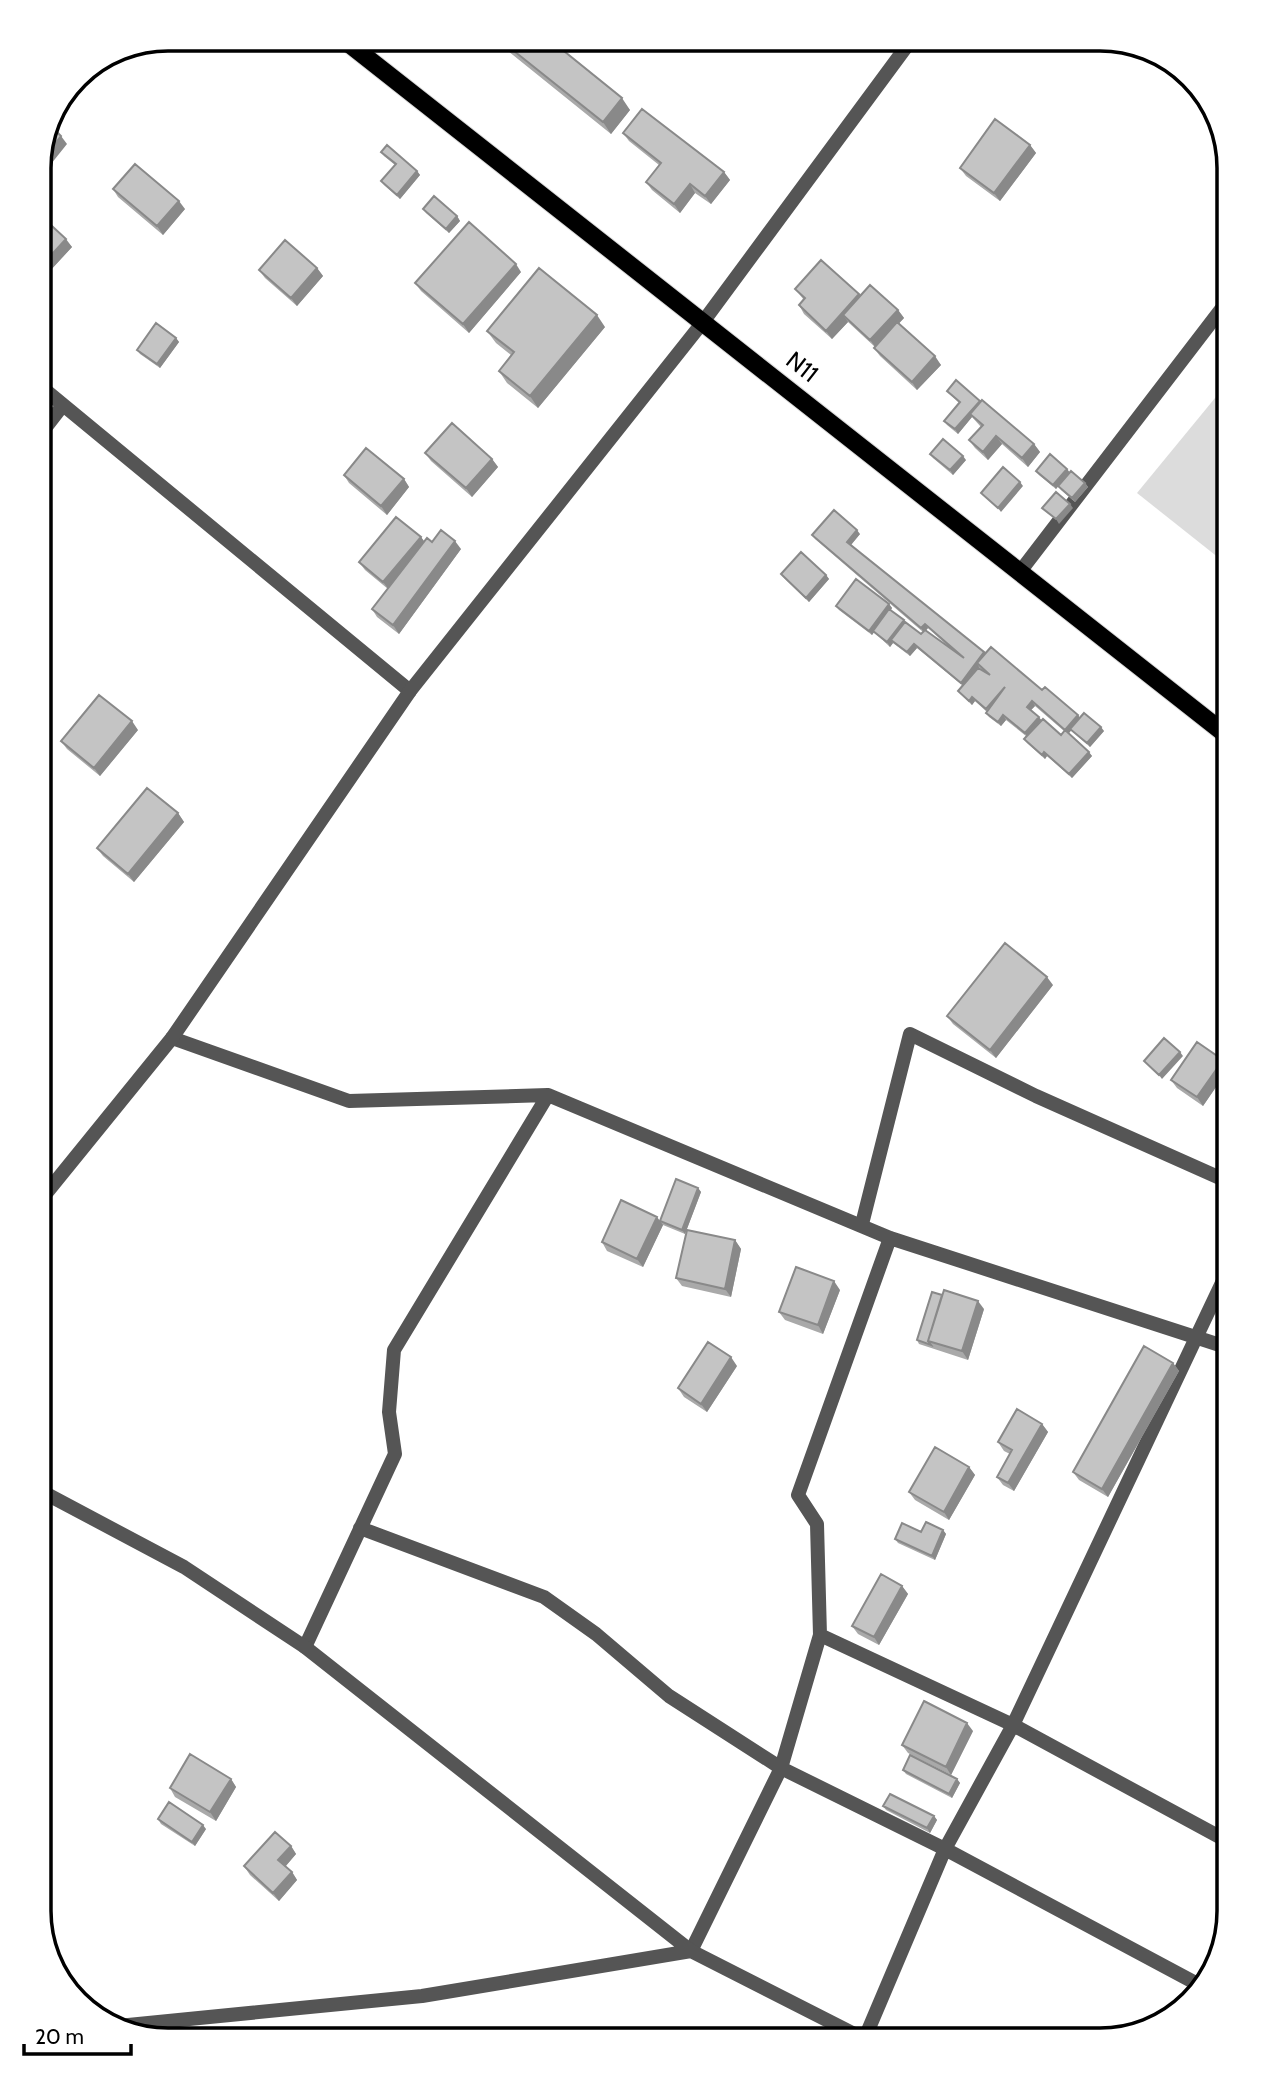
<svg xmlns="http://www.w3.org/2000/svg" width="1268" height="2079" viewBox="0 0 1268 2079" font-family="Cabin,sans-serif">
  <rect width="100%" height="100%" fill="#fff"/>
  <path fill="#dcdcdc" d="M1229,381V566L1137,493Z"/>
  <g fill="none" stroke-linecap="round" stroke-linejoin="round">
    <defs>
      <path id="primary" d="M343,39L1229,737"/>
    </defs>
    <use href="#primary" stroke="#dbdbdb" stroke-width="20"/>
    <path stroke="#555" stroke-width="14" d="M39,385L410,691
      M39,436L63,405
      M1019,573L1229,299
      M172,1038L349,1101L548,1095L890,1238L1229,1348
      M862,1224L910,1034L1036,1096L1229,1182
      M360,1528L544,1597L596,1634L669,1696L781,1768L945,1849L1203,1987
      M820,1635L1013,1725L1229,1842
      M305,1647L395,1454L389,1412L394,1350L548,1095
      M691,1951L781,1768L820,1635L817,1524L798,1495L890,1238
      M864,2040L945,1849L1013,1725L1229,1268"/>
    <path stroke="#555" stroke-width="14" d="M39,1202L172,1038L410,691L703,322L912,39
      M39,1490L184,1567L305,1647L691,1951L866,2040
      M118,2026L422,1996L691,1951"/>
    <use href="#primary" stroke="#000" stroke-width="18"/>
  </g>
  <path fill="#a9a9a9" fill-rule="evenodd" d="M493,39H549L630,110L611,134Z
    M1158,57L1173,60L1212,106L1164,66Z
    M623,133L724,172L730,180L711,204L695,193L680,213L652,190L646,182L659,165L629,141Z
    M1030,145L1036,153L1000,201L966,176L960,168Z
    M381,152L417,171L420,175L400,199L384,185L381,181L395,165L384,156Z
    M113,189L185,209L163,235L118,197Z
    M423,209L457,216L460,221L449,233L426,213Z
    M39,214L72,247L48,273L39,265Z
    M317,268L323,276L297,306L265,278L259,270Z
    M521,272L469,333L421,291L415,283Z
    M795,289L860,296L898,310L904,318L899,323L941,365L917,390L880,356L874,348L875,347L848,322L832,339L804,314L799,305L804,300Z
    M605,327L538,408L507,383L499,371L511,355L496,343L487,331Z
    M176,338L179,342L160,368L140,354L137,350Z
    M947,391L980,402L1034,444L1040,452L1028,467L1002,444L988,460L975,448L969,440L981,427L972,417L958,434L947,425L944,421L959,403Z
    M425,453L492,459L498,467L472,497L431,461Z
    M930,454L966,460L953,475L933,458Z
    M1067,469L1070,473L1085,483L1088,487L1075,502L1061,490L1058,486L1056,489L1039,475L1036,471Z
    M344,475L404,479L409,487L387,515L349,483Z
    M860,534L851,545L985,654L1042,690L1078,715L1080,718L1104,731L1090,747L1071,730L1069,733L1092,756L1072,778L1047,756L1045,759L1027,743L1024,739L1026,736L1006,720L1001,726L989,717L986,713L987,712L975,701L972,705L958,691L962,685L917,648L910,656L893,643L890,647L874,632L872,635L839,610L836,606L889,604L892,608L891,610L905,622L921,634L923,632L815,539L812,535ZM928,628L952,650L926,630ZM1035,706L1064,731L1061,735L1041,720L1031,710Z
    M421,537L424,542H432L461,549L399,634L377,617L372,609L388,589L365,570L359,562Z
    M781,574L826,575L829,579L809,602L784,578Z
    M138,730L100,776L67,749L61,741Z
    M178,813L184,822L134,882L103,856L97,848Z
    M1053,985L996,1058L953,1024L947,1016Z
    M1229,1068L1203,1106L1177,1088L1171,1080Z
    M698,1188L701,1192L685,1234L663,1225L643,1267L607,1251L602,1242L660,1221Z
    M735,1240L741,1249L731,1297L682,1286L676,1278Z
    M840,1290L823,1334L785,1320L779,1312Z
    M984,1309L968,1360L919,1344L917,1340Z
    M1173,1363L1179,1371L1108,1497L1079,1480L1073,1472Z
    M737,1366L707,1412L684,1397L678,1388Z
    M1042,1424L1048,1432L1014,1491L1003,1485L997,1477L1010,1454L1004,1451L998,1442Z
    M969,1467L975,1475L949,1520L915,1500L909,1492Z
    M943,1530L946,1534L935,1560L898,1543L895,1539L921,1532Z
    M902,1586L908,1594L879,1645L858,1634L852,1626Z
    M973,1731L951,1775L908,1753L902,1745Z
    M903,1770L957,1779L960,1783L952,1798L906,1774Z
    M231,1779L236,1787L216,1821L175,1797L170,1788Z
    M883,1806L934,1816L937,1820L930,1833L886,1810Z
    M158,1819L206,1829L195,1846L161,1824Z
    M291,1846L296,1854L285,1867L292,1872L297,1880L279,1901L250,1875L244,1866Z"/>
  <path fill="#898989" d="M622,98L630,110L611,134L603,122Z
    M61,136L67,144L39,179V164Z
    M1030,145L1036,153L1000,201L994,193Z
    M417,171L420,175L400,199L397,195Z
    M724,172L730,180L711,204L705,196Z
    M690,184L695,193L680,213L674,204Z
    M179,201L185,209L163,235L157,226Z
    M457,216L460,221L449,233L446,229Z
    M66,239L72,247L48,273L42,265Z
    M516,264L521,272L469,333L463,324Z
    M317,268L323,276L297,306L291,298Z
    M859,294L865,303L843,315L848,322L832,339L826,331Z
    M898,310L904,318L876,348L870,340Z
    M597,315L605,327L538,408L530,396Z
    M176,338L179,342L160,368L157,364Z
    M935,356L941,365L917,390L912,382Z
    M980,401L970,414L972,417L958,434L955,429Z
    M996,436L1002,444L988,460L983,452Z
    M1034,444L1040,452L1028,467L1022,458Z
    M963,456L966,460L953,475L950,470Z
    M492,459L498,467L472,497L466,488Z
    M1067,469L1070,473L1056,489L1053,485Z
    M404,479L409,487L387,515L381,506Z
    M1020,482L1023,486L1001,512L998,508Z
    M1085,483L1088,487L1075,502L1072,498Z
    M1070,504L1073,508L1059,524L1056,519Z
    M857,530L860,534L850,546L847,542Z
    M421,537L427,545L389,590L383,582Z
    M455,541L461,549L399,634L393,625Z
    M826,575L829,579L809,602L806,598Z
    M889,604L892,608L872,635L869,631Z
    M904,620L907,625L891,640L893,643L890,647L887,642Z
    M925,624L928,628L924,633L921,628Z
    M914,644L917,648L910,656L907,652Z
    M984,652L986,657L977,663L979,667L964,687L961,683Z
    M972,697L975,701L972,705L969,701Z
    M1032,701L1035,706L1030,711L1027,707Z
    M1003,715L1006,720L1001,726L998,722Z
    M1078,715L1081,720L1068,734L1065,730Z
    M1039,717L1042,721L1028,738L1025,733Z
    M132,721L138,730L100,776L94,768Z
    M1101,727L1104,731L1090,747L1087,743Z
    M1044,752L1047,756L1045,759L1042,755Z
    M1089,752L1092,756L1072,778L1069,774Z
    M178,813L184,822L134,882L128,874Z
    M1047,977L1053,985L996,1058L990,1050Z
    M1180,1052L1183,1056L1162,1079L1159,1075Z
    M1223,1060L1229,1068L1203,1106L1197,1097Z
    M698,1188L701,1192L685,1234L682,1230Z
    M657,1217L663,1225L643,1267L637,1259Z
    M735,1240L741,1249L731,1297L725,1289Z
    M834,1281L840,1290L823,1334L818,1325Z
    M978,1301L984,1309L968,1360L962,1351Z
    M731,1357L737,1366L707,1412L701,1404Z
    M1173,1363L1179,1371L1108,1497L1102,1489Z
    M1042,1424L1048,1432L1014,1491L1008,1483Z
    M969,1467L975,1475L949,1520L944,1512Z
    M943,1530L946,1534L935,1560L932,1556Z
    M902,1586L908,1594L879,1645L874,1637Z
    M967,1723L973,1731L951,1775L946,1767Z
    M231,1779L236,1787L216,1821L210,1812Z
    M957,1779L960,1783L952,1798L949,1794Z
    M934,1816L937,1820L930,1833L927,1828Z
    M203,1825L206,1829L195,1846L192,1842Z
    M291,1846L296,1854L284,1868L278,1860Z
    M292,1872L297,1880L279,1901L273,1893Z"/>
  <path fill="#c4c4c4" stroke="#898989" stroke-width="2" d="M499,39H549L622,98L603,122Z
    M1160,56L1173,60L1203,95L1158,57Z
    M642,109L724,172L705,196L690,184L674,204L646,182L661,163L623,133Z
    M995,119L1030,145L994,193L960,168Z
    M53,128L61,136L39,164V159Z
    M387,145L417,171L397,195L381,181L396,164L381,152Z
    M135,164L179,201L157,226L113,189Z
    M434,196L457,216L446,229L423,209Z
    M39,214L66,239L42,265L39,262Z
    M469,222L516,264L463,324L415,283Z
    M285,240L317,268L291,298L259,270Z
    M821,260L859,294L826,331L799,305L805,298L795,289Z
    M539,268L597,315L530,396L499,371L514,352L487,331Z
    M870,285L898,310L870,340L843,315Z
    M897,322L935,356L912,382L874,348Z
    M156,323L176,338L157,364L137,350Z
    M956,380L980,401L955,429L944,421L960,402L947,391Z
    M982,400L1034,444L1022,458L996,436L983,452L969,440L983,425L970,414Z
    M452,423L492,459L466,488L425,453Z
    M943,439L963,456L950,470L930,454Z
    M366,448L404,479L381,506L344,475Z
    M1050,454L1067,469L1053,485L1036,471Z
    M1003,467L1020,482L998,508L981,493Z
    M1071,471L1085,483L1072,498L1058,486Z
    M1056,492L1070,504L1056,519L1042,508Z
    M834,510L857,530L847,542L984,652L961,683L914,644L907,652L891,640L905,622L921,634L925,630L964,658L925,624L921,628L812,535Z
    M396,517L421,537L383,582L359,562Z
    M441,530L455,541L393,625L372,609L427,538L432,542Z
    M801,552L826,575L806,598L781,574Z
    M856,579L889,604L869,631L836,606Z
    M889,609L904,620L887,642L873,631Z
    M991,647L1042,690L1045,687L1078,715L1065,730L1089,752L1069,774L1044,752L1042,755L1024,739L1043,719L1061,735L1065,730L1032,701L1027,707L1039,717L1025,733L1003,715L998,722L986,713L1005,687L986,709L972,697L969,701L958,691L978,668L990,675L977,663Z
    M99,695L132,721L94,768L61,741Z
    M1084,713L1101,727L1087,743L1070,729Z
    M147,788L178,813L128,874L97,848Z
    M1229,836V855L1220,846Z
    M1005,943L1047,977L990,1050L947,1016Z
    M1164,1038L1180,1052L1159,1075L1144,1061Z
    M1197,1042L1223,1060L1197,1097L1171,1080Z
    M676,1179L698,1188L682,1230L660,1221Z
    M621,1200L657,1217L637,1259L602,1242Z
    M687,1230L735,1240L725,1289L676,1278Z
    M796,1267L834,1281L818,1325L779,1312Z
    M944,1290L978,1301L962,1351L928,1341Z
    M932,1292L942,1295L928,1341L931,1345L917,1340Z
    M708,1342L731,1357L701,1404L678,1388Z
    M1144,1346L1173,1363L1102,1489L1073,1472Z
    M1229,1363V1381L1223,1378Z
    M1017,1409L1042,1424L1008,1483L997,1477L1012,1450L998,1442Z
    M935,1447L969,1467L944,1512L909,1492Z
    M926,1522L943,1530L932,1556L895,1539L902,1523L921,1532Z
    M881,1574L902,1586L874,1637L852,1626Z
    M924,1701L967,1723L946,1767L902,1745Z
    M190,1754L231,1779L210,1812L170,1788Z
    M910,1755L957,1779L949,1794L903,1770Z
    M890,1794L934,1816L927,1828L883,1806Z
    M169,1802L203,1825L192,1842L158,1819Z
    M275,1832L291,1846L278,1860L292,1872L273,1893L244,1866Z"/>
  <g text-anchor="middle" stroke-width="6" stroke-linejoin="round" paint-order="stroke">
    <g font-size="24" fill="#000" stroke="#fff">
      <text transform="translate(802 367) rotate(38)" y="8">N11</text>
    </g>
  </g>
  <path d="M0 0H1268V2079H0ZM168 51H1100A117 117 0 0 1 1217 168V1911A117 117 0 0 1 1100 2028H168A117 117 0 0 1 51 1911V168A117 117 0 0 1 168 51Z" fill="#fff" fill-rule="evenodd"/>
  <path fill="none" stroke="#000" stroke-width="3.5" d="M168 51H1100A117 117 0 0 1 1217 168V1911A117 117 0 0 1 1100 2028H168A117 117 0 0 1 51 1911V168A117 117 0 0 1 168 51Z"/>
  <path d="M24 2044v10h107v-10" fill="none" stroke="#000000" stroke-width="3.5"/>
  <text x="35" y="2044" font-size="21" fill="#000000" stroke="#ffffff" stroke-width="5" paint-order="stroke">20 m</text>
</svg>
